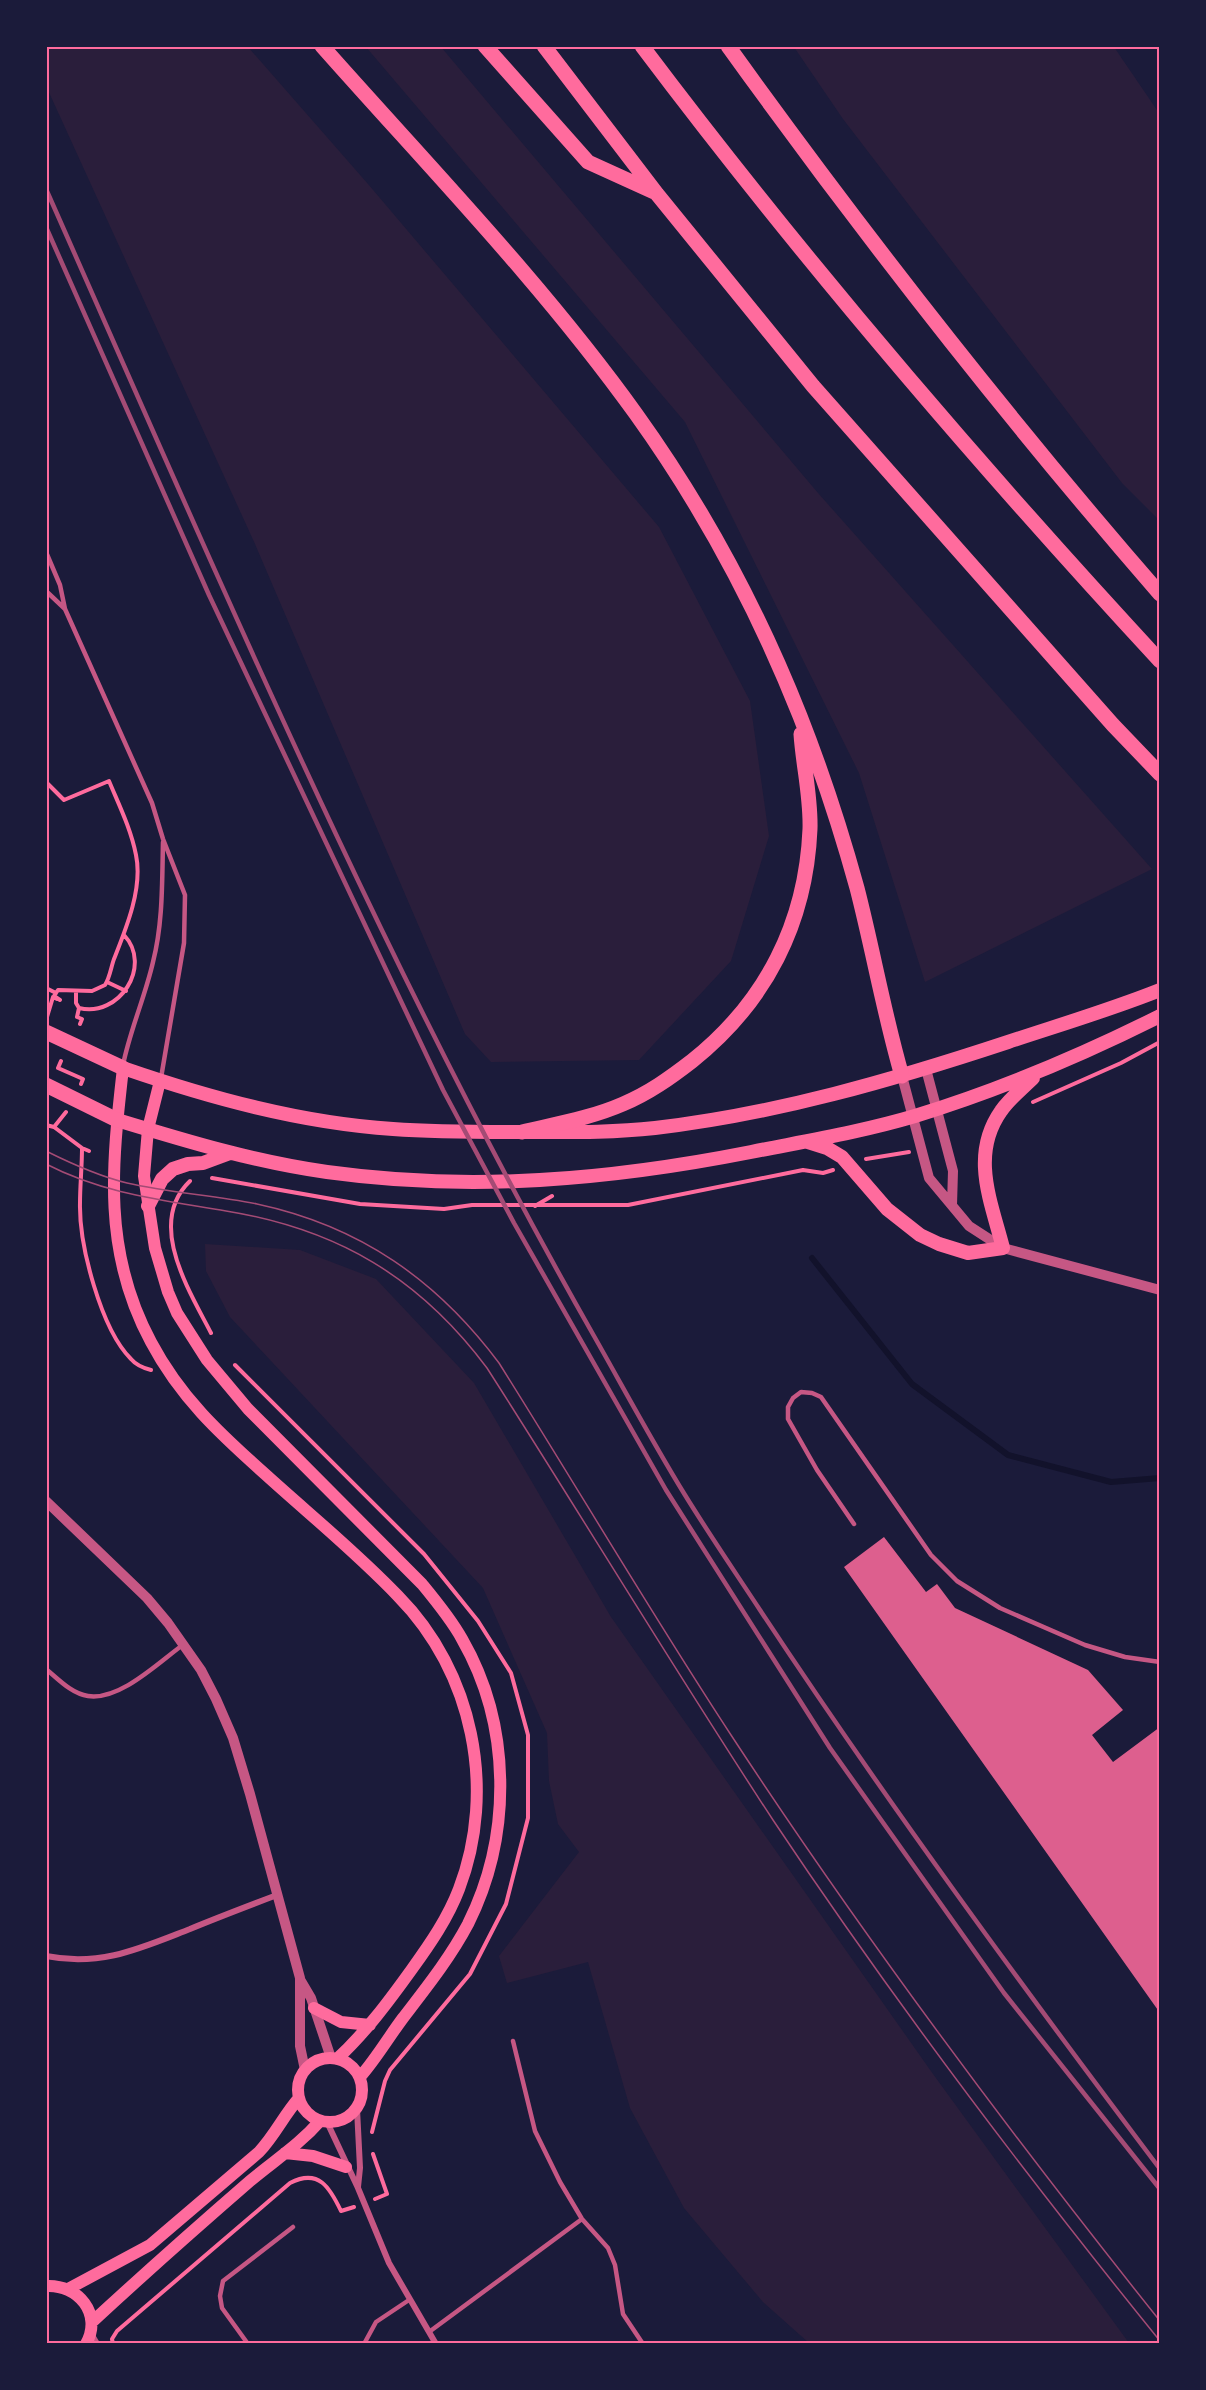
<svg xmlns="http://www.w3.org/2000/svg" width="1206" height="2390" viewBox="0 0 1206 2390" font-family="Quicksand,sans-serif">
  <rect width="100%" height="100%" fill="#1b1b3a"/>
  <path fill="#2a1e3b" d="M46,47H248L368,184L659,527L750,701L769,836L731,961L639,1060L491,1062L465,1034L255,544L47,88Z
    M366,47H441L818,493L1152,869L925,982L859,773L685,422Z
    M794,47H1114L1159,113V520L1122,483L843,119Z
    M205,1244L300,1250L376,1279L474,1383L611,1617L933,2074L1129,2343H809L763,2302L684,2208L630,2108L588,1962L507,1983L499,1956L579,1852L558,1824L549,1781L547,1733L483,1588L230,1317L206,1271Z"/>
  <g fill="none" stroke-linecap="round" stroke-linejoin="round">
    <path stroke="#12122b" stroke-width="6" d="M812,1258L912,1384L1008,1455L1111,1482L1160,1478"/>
  </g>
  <path fill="#dd5f8e" d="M884,1537L926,1592L937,1584L955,1608L1088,1670L1123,1710L1092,1735L1113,1762L1160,1727V2013L844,1567Z"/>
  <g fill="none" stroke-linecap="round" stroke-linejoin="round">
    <path stroke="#ff6b9d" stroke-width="4" d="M46,782L64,800L109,781C119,805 131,829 136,855C143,888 126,929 114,959C111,967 110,977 105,985L92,991L58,990L54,996L60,1000
      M107,982L126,991
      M46,988L56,993
      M76,991V1003L79,1008L77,1017L82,1019L80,1024
      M79,1008C119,1018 153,966 124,935
      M47,1017L53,997L57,999
      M61,1061L58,1068L83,1079L81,1084
      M1033,1102L1121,1063L1160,1042
      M46,1125L54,1127L66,1112
      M54,1127L82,1148L89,1151
      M82,1148C82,1167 80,1185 80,1203C79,1245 101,1329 131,1359C136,1365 143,1368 151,1370
      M866,1159L909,1152
      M212,1178L360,1204L444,1209L472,1205H628L803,1170L823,1173L833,1170
      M190,1181C146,1223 189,1290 211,1333
      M535,1206L552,1196
      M235,1365L424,1554L478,1621L511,1673L528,1735V1818L506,1904L470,1974L390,2070L385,2081L372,2132
      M373,2154L387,2194L375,2199
      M113,2344L112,2339L117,2331L290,2183C319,2168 330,2188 341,2211L354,2207"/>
    <path stroke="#c65784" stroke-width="4.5" d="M46,552L60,585L65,609L152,803L163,839L185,895L184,943L161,1078
      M46,591L65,609
      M123,1065C130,1030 145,997 153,962C163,923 162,882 163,842
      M854,1524L817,1470L788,1419V1407L793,1398L801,1392L812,1393L821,1397L931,1555L957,1581L1000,1608L1085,1645L1125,1657L1160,1662
      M46,1669C58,1679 72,1694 88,1696C120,1701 159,1662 184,1644
      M513,2041L535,2131L560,2182L582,2219L608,2248L615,2265L623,2314L643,2344
      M429,2332L582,2219
      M92,2334L98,2344
      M248,2344L222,2308L220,2296L223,2281L293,2227
      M364,2344L376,2322L409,2300"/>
    <path stroke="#c65784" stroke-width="6" d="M46,1956C101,1967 141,1948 190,1929C219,1917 248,1906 277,1895
      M357,2109L360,2168L358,2187
      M327,2122L358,2188L389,2263L436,2344"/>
    <path stroke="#c65784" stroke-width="10" d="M926,1069L953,1171L952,1205
      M902,1076L929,1178L969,1226L1003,1248L1160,1290
      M46,1501L147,1598L168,1623L201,1670L216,1699L233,1738L250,1794L300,1978V2046L305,2070
      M301,1981L311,1998L331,2058"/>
    <path stroke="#ff6b9d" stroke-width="12" d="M123,1068C112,1165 102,1251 151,1342C180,1397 219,1433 265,1474C309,1514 356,1552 398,1596C473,1672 497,1789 459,1889C448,1918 430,1944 412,1969C389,2001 366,2032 337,2059
      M160,1081L148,1129L144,1176L155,1248L168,1292L177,1313L207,1360L248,1409L422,1584C436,1601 451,1619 462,1639C512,1726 512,1836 468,1924C450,1958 426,1988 403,2018C388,2038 376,2059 360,2077
      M314,2008L341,2022L370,2025
      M298 2090a32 32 0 1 1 64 0a32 32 0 1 1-64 0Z
      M285,2153L313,2156L346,2167
      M46,2286C78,2284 103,2314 86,2344
      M68,2289L150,2245L259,2152C275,2135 284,2115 299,2098
      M92,2322C144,2274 197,2227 250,2181C275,2160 299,2145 320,2121"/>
    <path stroke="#ff6b9d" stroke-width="14" d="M123,1068C210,1098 301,1123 393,1129C436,1132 479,1132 522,1132C566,1132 610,1133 655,1128C776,1114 893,1080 1008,1042C1059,1025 1110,1010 1160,990
      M117,1120C186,1141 255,1162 327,1172C471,1192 609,1180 751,1152C806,1141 861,1132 915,1116C1000,1090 1080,1056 1160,1016
      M808,1142L827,1148L842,1157L887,1209L920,1235L939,1244L968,1253L1003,1248C991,1201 970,1155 1001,1111C1009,1099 1023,1088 1033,1078
      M148,1206L162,1179L173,1169L188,1164L203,1163L230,1153"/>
    <path stroke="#ff6b9d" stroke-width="15" d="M322,46C429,167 542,283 636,414C702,506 758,610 800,716C822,772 841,830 857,888C873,950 884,1014 902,1076
      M485,46L588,162L654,192
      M544,46L657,194L813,386L1113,725L1160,774
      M642,46C803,260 978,464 1160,661
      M728,46C864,235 1007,418 1160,594
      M46,1032L123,1068
      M46,1085L117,1120
      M522,1132C556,1124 591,1118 623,1104C649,1093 670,1078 692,1061C766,1002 806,923 810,829C811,797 803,765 801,734"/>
    <path stroke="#a44b75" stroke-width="1.5" d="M46,1151C72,1164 98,1176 127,1183C170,1193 214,1195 257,1204C360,1226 437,1280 499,1363C577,1487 651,1613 731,1735C864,1938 1009,2132 1160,2321
      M46,1164C104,1194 163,1200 226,1211C337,1229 419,1277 487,1368C583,1518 675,1671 773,1820C893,2000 1024,2173 1160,2341"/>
    <path stroke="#a44b75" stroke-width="4.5" d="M46,189C218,577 384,967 594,1336C624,1389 653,1443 685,1495C709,1534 735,1572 760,1610C886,1801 1022,1986 1160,2169
      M46,227L209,595L443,1090L514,1223L666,1490L830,1748L1004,1993L1160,2189"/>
  </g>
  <rect width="1206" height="2390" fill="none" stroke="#1b1b3a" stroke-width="96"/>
  <rect x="48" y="48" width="1110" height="2294" fill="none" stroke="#ff6b9d" stroke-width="2"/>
</svg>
